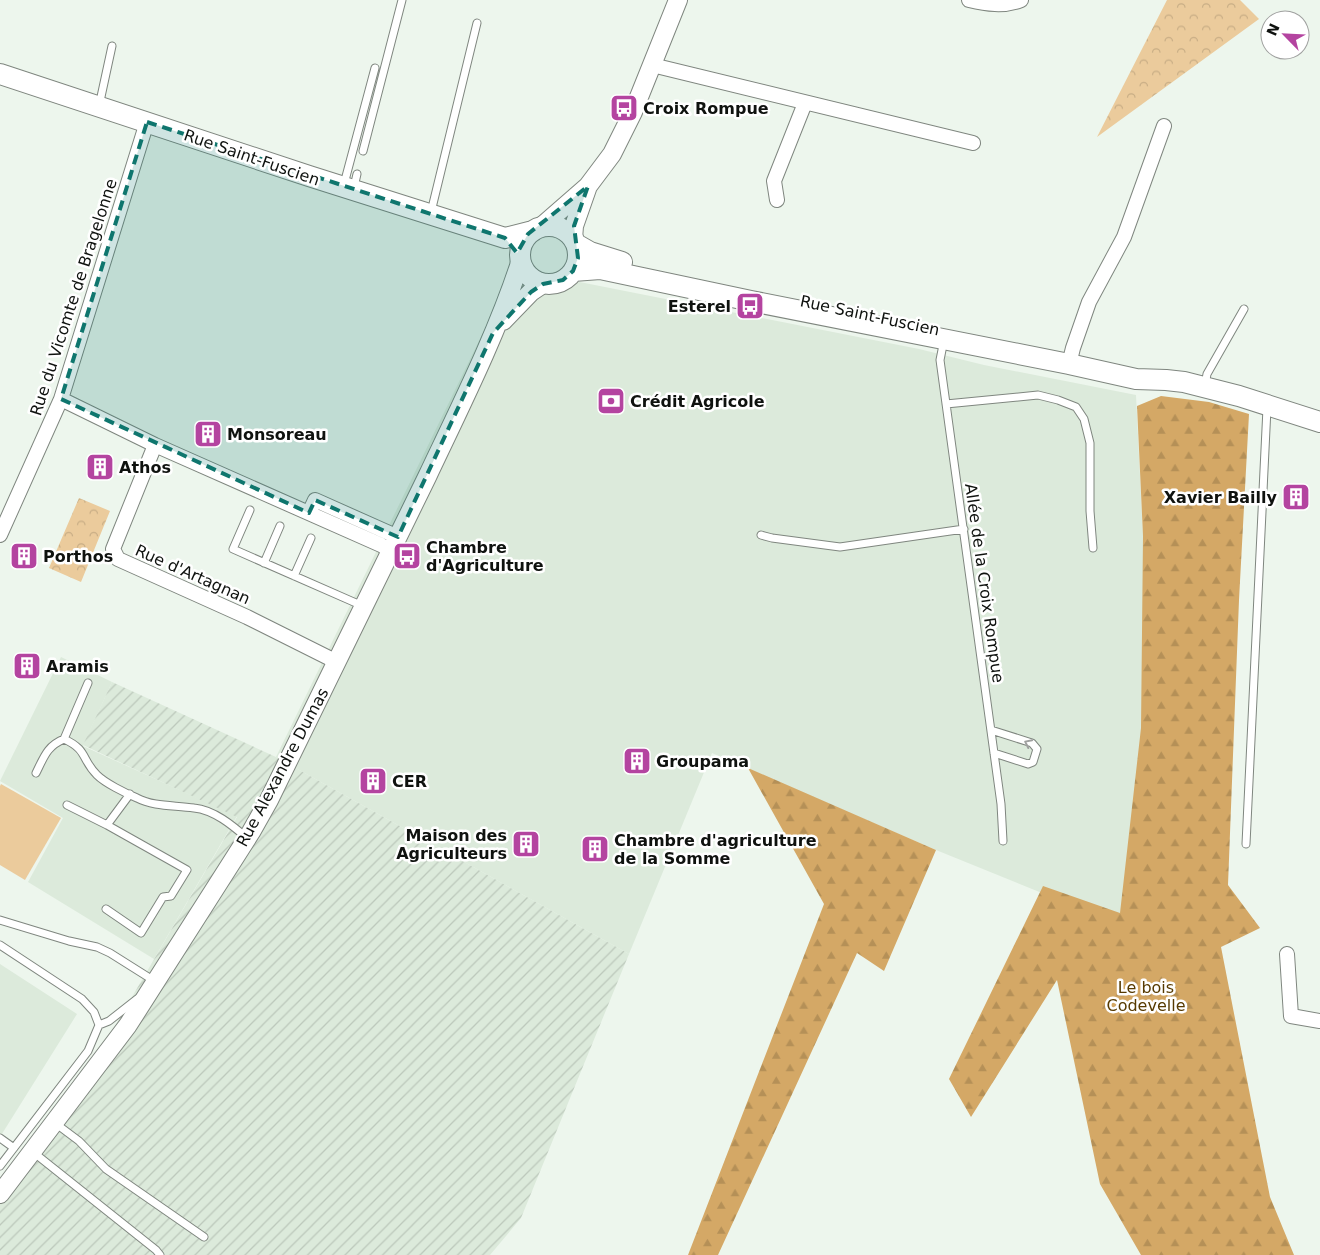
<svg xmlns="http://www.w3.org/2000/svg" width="1320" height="1255" viewBox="0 0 1320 1255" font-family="'DejaVu Sans',sans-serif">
  <defs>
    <pattern id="industrial-furrows" width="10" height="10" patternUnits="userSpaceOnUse" patternTransform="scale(1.25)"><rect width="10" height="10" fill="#dceadb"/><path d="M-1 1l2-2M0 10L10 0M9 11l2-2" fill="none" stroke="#bcc8bb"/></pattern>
    <pattern id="forest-firs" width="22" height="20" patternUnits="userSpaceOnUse" patternTransform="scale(1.25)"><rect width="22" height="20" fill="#d4a866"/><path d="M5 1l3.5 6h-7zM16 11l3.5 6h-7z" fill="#b59057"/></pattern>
    <pattern id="park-crowns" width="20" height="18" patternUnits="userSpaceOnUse" patternTransform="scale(1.25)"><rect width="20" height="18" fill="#ebcb9c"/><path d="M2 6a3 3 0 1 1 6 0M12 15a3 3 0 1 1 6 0" fill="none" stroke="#c8ad85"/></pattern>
  </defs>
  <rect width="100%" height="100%" fill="#edf6ed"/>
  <path fill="#dceadb" d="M514,269L919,349L984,365L1136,395L1143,536L1148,936L936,850L712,753L629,954L276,757Z
    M61,657L112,682L83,746L237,816L154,959L28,882L63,818L0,781Z
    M0,964L77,1014L0,1137Z"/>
  <path fill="url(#industrial-furrows)" d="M112,682L276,757L629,954L521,1218L490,1255H0V1202L48,1141L237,817L83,745Z"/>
  <path fill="url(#forest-firs)" d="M1161,396L1209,402L1249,414L1239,600L1228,885L1260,928L1221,947L1270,1197L1294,1255H1141L1100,1184L1057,980L971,1117L949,1079L1043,886L1120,913L1141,728L1143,536L1137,406Z
    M748,768L936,850L884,971L857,953L718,1255H688L824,904Z"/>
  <path fill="url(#park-crowns)" d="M1167,0H1240L1259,19L1097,137Z
    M79,498L110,511L81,582L49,568Z"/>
  <path fill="#ebcb9c" d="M1,784L61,818L25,880L0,865V786Z"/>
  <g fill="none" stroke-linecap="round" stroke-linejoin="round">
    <defs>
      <path id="service" d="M99,106L112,46
        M363,151L402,0
        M344,184L375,68
        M354,187L357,174
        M431,212L477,23
        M944,340L940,360L1001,804L1003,841
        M1205,385L1207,374L1244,309
        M946,404L1038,395L1058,400L1076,407L1084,419L1090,443V511L1093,548
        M250,510L233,549L356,603L364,605
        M761,535L772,538L840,547L964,529
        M264,563L280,526
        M294,576L311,538
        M991,730L1032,743L1037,749L1033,762L1028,764L994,753
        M64,739L88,683
        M36,773C44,757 47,746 64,739C88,750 81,759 97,775C105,783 125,793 137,798C154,807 175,805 194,808C214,810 232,825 247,838
        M67,805L107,825L130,794
        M1246,844L1267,408
        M106,909L141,933L163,897L171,896L187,870L107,825
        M0,920L69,941L97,947L110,953L156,982
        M0,945L82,999L94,1012L99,1025L88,1051L0,1166
        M99,1025L109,1021L137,999
        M55,1123L79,1141L106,1169L204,1237
        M0,1138L14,1148
        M33,1152L156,1250L160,1255"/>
      <path id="minor" d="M969,0C986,4 1004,7 1021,0
        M652,65L973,143
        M777,200L774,181L805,103
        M1069,364L1073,348L1089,302L1124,237L1164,126
        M61,399L155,445L381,545L391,551
        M155,445L113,549L118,559L247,617L337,662
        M309,513L315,500L398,537
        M0,535L61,399L147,122
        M1287,954L1291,1016L1320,1021"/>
      <path id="tertiary" d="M541,227L588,186L612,154L633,112L678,0
        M573,239L574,226L588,186
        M503,321L531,292L543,284
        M0,1194L128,1025L251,832L269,800C321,692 375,585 427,477C460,407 496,336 520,263"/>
      <path id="secondary" d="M0,74L309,176L505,238L533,231
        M520 255a29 29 0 1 1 58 0a29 29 0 1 1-58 0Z
        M576,244L590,252L622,262
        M573,271L600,269L751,301L1069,364L1136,379L1166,380L1184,382L1239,396L1320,422"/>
    </defs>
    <use href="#service" stroke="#7f867f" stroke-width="9"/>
    <use href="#minor" stroke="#7f867f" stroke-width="16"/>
    <use href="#tertiary" stroke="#7f867f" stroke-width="20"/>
    <use href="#secondary" stroke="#7f867f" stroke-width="22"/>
    <use href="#service" stroke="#fff" stroke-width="7"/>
    <use href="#minor" stroke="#fff" stroke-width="14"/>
    <use href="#tertiary" stroke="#fff" stroke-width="18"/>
    <use href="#secondary" stroke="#fff" stroke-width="20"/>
  </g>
  <defs><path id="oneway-chevron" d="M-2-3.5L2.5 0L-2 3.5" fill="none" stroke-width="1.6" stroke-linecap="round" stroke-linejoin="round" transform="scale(1.25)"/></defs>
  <use stroke="#9fa09f" href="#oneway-chevron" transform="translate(1028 743) rotate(-154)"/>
  <path fill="#0f766e" fill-opacity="0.2" stroke="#0f766e" stroke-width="4" stroke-dasharray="10 6" stroke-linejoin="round" d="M147,122L505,238L517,253L528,234L588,186L574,226L578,258L573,271L563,280L543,284L531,292L493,333L398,537L315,500L309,513L61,399Z"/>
  <defs>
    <symbol id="bus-square" viewBox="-11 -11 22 22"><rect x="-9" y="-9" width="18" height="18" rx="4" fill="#b444a0" stroke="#fff"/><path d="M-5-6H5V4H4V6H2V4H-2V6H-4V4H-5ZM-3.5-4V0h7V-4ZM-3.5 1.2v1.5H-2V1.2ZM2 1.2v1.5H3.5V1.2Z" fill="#fff"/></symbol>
    <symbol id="bank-square" viewBox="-11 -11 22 22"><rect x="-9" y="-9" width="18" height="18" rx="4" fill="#b444a0" stroke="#fff"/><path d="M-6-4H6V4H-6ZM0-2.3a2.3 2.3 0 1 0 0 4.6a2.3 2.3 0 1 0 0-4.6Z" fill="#fff"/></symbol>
    <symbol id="building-square" viewBox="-11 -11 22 22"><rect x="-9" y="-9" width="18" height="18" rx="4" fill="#b444a0" stroke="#fff"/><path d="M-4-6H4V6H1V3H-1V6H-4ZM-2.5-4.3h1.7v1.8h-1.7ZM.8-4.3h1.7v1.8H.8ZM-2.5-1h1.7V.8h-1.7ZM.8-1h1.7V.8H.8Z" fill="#fff"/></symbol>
  </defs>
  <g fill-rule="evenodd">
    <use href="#bus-square" x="608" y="92" width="32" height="32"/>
    <use href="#bus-square" x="734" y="290" width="32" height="32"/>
    <use href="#bank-square" x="595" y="385" width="32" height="32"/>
    <use href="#building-square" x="192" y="418" width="32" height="32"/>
    <use href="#building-square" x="84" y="451" width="32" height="32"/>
    <use href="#building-square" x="1280" y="481" width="32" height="32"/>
    <use href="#building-square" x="8" y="540" width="32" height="32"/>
    <use href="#bus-square" x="391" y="540" width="32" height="32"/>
    <use href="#building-square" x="11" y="650" width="32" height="32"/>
    <use href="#building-square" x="621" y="745" width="32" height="32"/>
    <use href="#building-square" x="357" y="765" width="32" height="32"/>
    <use href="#building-square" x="510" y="828" width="32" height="32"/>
    <use href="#building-square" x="579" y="833" width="32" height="32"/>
  </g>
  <g text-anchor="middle" stroke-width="5" stroke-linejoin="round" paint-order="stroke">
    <g font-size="16" font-weight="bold" fill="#0f120f" stroke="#fff" text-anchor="start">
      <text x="643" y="114">Croix Rompue</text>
      <text x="731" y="312" text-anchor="end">Esterel</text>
      <text x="630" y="407">Crédit Agricole</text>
      <text x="227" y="440">Monsoreau</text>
      <text x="119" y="473">Athos</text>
      <text x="1277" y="503" text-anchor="end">Xavier Bailly</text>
      <text x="426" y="553">Chambre<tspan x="426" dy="18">d'Agriculture</tspan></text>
      <text x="43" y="562">Porthos</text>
      <text x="46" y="672">Aramis</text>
      <text x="656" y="767">Groupama</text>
      <text x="392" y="787">CER</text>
      <text x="507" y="841" text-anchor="end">Maison des<tspan x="507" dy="18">Agriculteurs</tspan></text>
      <text x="614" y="846">Chambre d'agriculture<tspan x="614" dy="18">de la Somme</tspan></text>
    </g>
    <g font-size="16" fill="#0f120f" stroke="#fff">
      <text transform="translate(252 157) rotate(19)" y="6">Rue Saint-Fuscien</text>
      <text transform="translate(73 297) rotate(-72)" y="6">Rue du Vicomte de Bragelonne</text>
      <text transform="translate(870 315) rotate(12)" y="6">Rue Saint-Fuscien</text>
      <text transform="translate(193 574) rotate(24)" y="6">Rue d'Artagnan</text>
      <text transform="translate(985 583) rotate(82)" y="6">Allée de la Croix Rompue</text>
      <text transform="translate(282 767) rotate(-62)" y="6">Rue Alexandre Dumas</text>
    </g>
    <g font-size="16" fill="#573a01" stroke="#fff">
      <text x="1146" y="993">Le bois<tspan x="1146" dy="18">Codevelle</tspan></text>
    </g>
  </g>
  <g transform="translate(1285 35) rotate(294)"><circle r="24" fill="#ffffff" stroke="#9fa09f"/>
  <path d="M0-4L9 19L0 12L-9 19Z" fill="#b444a0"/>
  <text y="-8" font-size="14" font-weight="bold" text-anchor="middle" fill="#0f120f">N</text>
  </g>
</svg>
